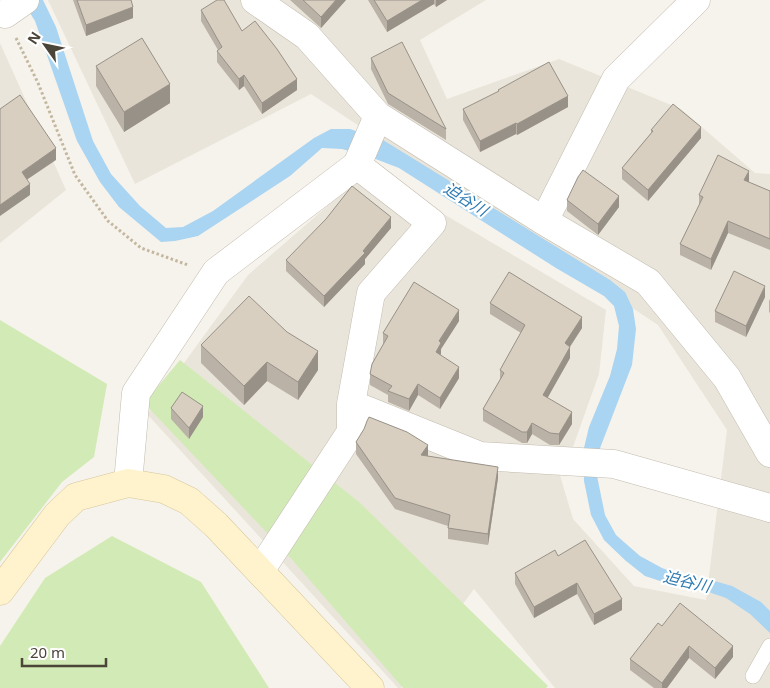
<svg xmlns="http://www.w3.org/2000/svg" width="770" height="688" viewBox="0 0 770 688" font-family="'Noto Sans','Noto Sans JP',sans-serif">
  <rect width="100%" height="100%" fill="#f6f3ec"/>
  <path fill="#eae5da" d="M48,0H486L420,40L447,99L559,59L681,109L755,173L770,174V688H555L474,589L401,688H398L147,414L248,275L369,170L606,310L599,374L569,458L559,472L573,519L634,586L706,600L727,430L658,325L311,94L135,184Z
    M0,43L66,190L0,243Z"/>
  <path fill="#d2eab5" d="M0,320L107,384L94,457L62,482L0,562Z
    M180,360L359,502L548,686L546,688H403L289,556L144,403Z
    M112,536L201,582L269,688H0V646L45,578Z"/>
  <path fill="#a9d4f2" d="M22,0H43L56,27L93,141L111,174L140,206L166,228L183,227L213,211L314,138L331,129H350L383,140L610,280L625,292L633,309L636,329L632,365L597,456V476L605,515L616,535L640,556L662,568L687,577L711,580L732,586L761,602L770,611V633L750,614L726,598L694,587L663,582L645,576L626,561L604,540L591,515L584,481L583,452L589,427L610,376L617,349L619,326L614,306L604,296L556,268L399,168L373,158L342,149L322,148L290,176L198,236L175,241L161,242L119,207L100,182L77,141L35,21Z"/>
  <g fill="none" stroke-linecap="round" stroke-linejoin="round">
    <defs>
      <path id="lane" d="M753,676L770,646"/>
      <path id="street" d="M255,0L307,36L378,116L544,221L648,282L727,378L770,453
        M5,14L25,0
        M544,221L616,79L696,0
        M351,404L480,456L614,464L770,508
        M128,483L136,393L216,272L357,165L378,116
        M260,571L351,432V404L371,293L432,223L357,165"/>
      <path id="secondary" d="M0,591L57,515L76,497L128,483L164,489L189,501L216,525L370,688"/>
    </defs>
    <use href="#lane" stroke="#c2bbae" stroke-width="16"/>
    <use href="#street" stroke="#c2bbae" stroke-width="29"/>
    <use href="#secondary" stroke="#d6c79b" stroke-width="29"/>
    <path stroke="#c4b79f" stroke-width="3" stroke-dasharray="2.5 2.5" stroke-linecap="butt" d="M16,38L38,83L75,175L108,221L141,248L188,265"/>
    <use href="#lane" stroke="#fff" stroke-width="15"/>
    <use href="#street" stroke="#fff" stroke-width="28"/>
    <use href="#secondary" stroke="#fff3cd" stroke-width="28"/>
  </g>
  <path fill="#bab2a6" d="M73,0H131L133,18L86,36Z
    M290,0H346L321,28Z
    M368,0H447L436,7L434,4L387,32Z
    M201,10L242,31L297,90L262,114L244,86L239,90L217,62V51L218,50L201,21Z
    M371,58L446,129V140L388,104L371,69Z
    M96,66L170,103L124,132L96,86Z
    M568,107L517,135L516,134L480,152L463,120V109Z
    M651,130L701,138L648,201L622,179V168L651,133Z
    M748,182L770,191V250L728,233L711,270L680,255V244L699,205V195Z
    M567,200L619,207L598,235L567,211Z
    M391,228L365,259V264L324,307L286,271V260Z
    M765,297L746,337L715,322V311Z
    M770,299V313L769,312V301Z
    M490,303L582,328L570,347V358L547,398L572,424L559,445H550L532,434L527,443H522L483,421V409L500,380V370L521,333L490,314Z
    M459,321L441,349L440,355L459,378L440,409L418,395L409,411L388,402V395L370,385V374L384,345L383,344V333Z
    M201,345L318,370L298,400L267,381L244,405L201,363Z
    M171,408L203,417L189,439L171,419Z
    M356,442L428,456L498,478L488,545L448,539V526L395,509L356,454Z
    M558,556L622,610L594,625L577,594L534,618L515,584V573Z
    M662,626L733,657L715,679L689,658L667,688H654L630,670V659Z"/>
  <path fill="#979187" d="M336,0H346L321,28V17Z
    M422,0H434V4L387,32V21Z
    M436,0H447L436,7Z
    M133,7V18L86,36V25Z
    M244,75V86L239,90V79Z
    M297,79V90L262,114V103Z
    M170,84V103L124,132V112Z
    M568,96V107L517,135V124Z
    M516,123V134L480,152V141Z
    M701,127V138L648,201V190Z
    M56,148V160L22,183V172Z
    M749,171V182L744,192V180Z
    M30,184V195L0,216V205Z
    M619,196V207L598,235V224Z
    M391,217V228L365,259V264L324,307V296L363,251Z
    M728,221V233L711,270V259Z
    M765,286V297L746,337V326Z
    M459,310V321L441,349V354L436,364V352L439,341Z
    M582,317V328L565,354V343Z
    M570,347V358L543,406V395Z
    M318,351V370L298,400V382Z
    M267,362V381L244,405V386Z
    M459,367V378L440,409V398Z
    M418,384V395L409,411V399Z
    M203,406V417L189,439V428Z
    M572,412V424L559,445V434Z
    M532,423V434L527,443V432Z
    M428,445V456L421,455Z
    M498,467V478L488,545V534Z
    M577,583V594L534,618V607Z
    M622,599V610L594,625V614Z
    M689,646V658L667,688H662V683Z
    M733,646V657L715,679V668Z"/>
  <path fill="#d8cfc1" stroke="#979187" d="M77,0H131L133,7L86,25Z
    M217,0H224L242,31L255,21L277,49L297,79L262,103L244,75L239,79L217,51L222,47L201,10Z
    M303,0H336L321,17Z
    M374,0H422L387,21Z
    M142,38L170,84L124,112L96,66Z
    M402,42L446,129L388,93L371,58Z
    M549,62L568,96L517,124L516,123L480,141L463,109L499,91L498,90Z
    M20,95L56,148L22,172L30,184L0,205V109Z
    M673,104L701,127L648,190L622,168L653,131L651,130Z
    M718,155L749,171L744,180L770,191V239L728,221L711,259L680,244L703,197L699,195Z
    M583,170L619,196L598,224L567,200L578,177Z
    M352,186L391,217L363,251L365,253L324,296L286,260L326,219Z
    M734,271L765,286L746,326L715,311Z
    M509,272L582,317L565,343L570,347L543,395L572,412L559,434L550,433L532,423L527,432H522L483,409L504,373L500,370L525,325L490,303Z
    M414,282L459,310L439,341L441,343L436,352L459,367L440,398L418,384L409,399L388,391L392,386L370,374L372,364L388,336L383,333Z
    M249,296L287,332L318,351L298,382L267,362L244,386L201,345Z
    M182,392L203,406L189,428L171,408Z
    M369,417L407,432L428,445L421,455L498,467L488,534L448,528L450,515L395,498L356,442L364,429L367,421Z
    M585,540L622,599L594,614L577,583L534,607L515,573L555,550L558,556Z
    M680,603L733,646L715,668L689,646L662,683L630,659L658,623L662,626Z"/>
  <g text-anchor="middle" stroke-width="4.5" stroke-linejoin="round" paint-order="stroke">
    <g font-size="16" font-style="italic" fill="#2e7ab2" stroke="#fff">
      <text transform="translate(466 199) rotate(32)" y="6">迫谷川</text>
      <text transform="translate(687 581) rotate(13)" y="6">迫谷川</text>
    </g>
  </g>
  <g transform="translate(45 45) rotate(303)" stroke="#ffffff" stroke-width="4" paint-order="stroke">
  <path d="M0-4L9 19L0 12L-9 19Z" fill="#4b4439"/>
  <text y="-8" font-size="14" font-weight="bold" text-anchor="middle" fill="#4b4439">N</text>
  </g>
  <path d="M22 658v8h84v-8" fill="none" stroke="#4b4439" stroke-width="2.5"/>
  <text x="30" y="658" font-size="15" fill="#4b4439" stroke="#ffffff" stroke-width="4" paint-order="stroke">20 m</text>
</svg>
